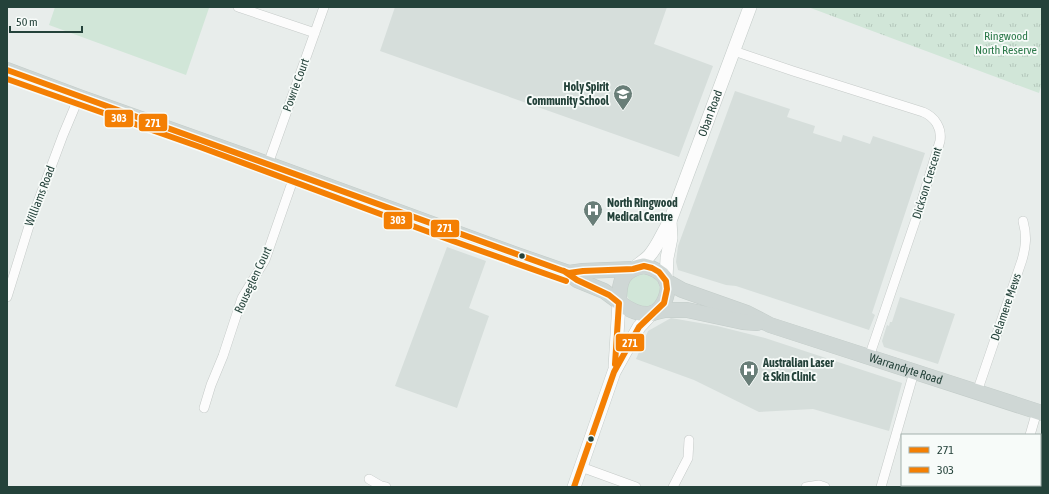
<svg xmlns="http://www.w3.org/2000/svg" width="1049" height="494" viewBox="0 0 1049 494" font-family="'Asap Condensed',sans-serif">
  <defs>
    <pattern id="park-tufts" width="24" height="20" patternUnits="userSpaceOnUse"><rect width="24" height="20" fill="#d1e6d8"/><path d="M3 7l-1-3M5 7V3M7 7l1-3M15 17l-1-3M17 17v-4M19 17l1-3" fill="none" stroke="#b3c6ba"/></pattern>
  </defs>
  <rect width="100%" height="100%" fill="#e8edeb"/>
  <path fill="#d6dedb" d="M395,7H667L654,44L713,66L679,157L380,51Z
    M735,91L790,109L787,117L815,126L813,133L841,142L843,135L870,144L873,136L925,153L872,313L875,315L869,330L736,286L726,285L678,270L676,262L678,246Z
    M447,247L486,261L469,308L489,316L457,408L395,386Z
    M900,297L955,314L938,364L884,347L882,341L887,325L889,326L890,322H892Z
    M671,318L717,326L765,338L902,383L889,431L813,409L759,412L694,380L636,359L648,331Z"/>
  <path fill="#d1e6d8" d="M55,7H207L209,8L186,75L49,25Z
    M626 290a17 17 0 1 1 34 0a17 17 0 1 1-34 0Z"/>
  <path fill="url(#park-tufts)" d="M808,7H1042V83L1039,93Z"/>
  <g fill="none" stroke-linecap="round" stroke-linejoin="round">
    <defs>
      <path id="street" d="M238,7L315,33
        M734,51L793,71L923,112C935,117 942,128 940,141L919,210L869,357
        M268,164L324,7
        M7,297L29,226L63,135L79,97
        M977,392L1022,260C1026,246 1027,236 1023,221
        M204,408L211,385L223,356L242,298L265,260L295,174
        M1030,435L1037,411
        M581,467L636,487
        M369,479L381,486L386,487
        M673,487L688,458L689,440
        M806,487L819,485L825,487
        M881,487L914,372
        M1012,487L1013,485"/>
      <g id="secondary">
        <path id="s1" d="M634,268C639,264 645,260 649,256C658,246 663,232 670,221L750,7"/>
        <path d="M666,279L667,258L671,238L670,221"/>
        <path d="M615,367L619,303"/>
        <path d="M574,487L614,372L639,327L652,313"/>
      </g>
      <g id="primary">
        <path d="M7,70L79,97L268,164L517,255L569,273L577,280L604,291L619,302"/>
        <path d="M644,266C653,268 660,271 665,278C672,289 664,308 653,313C642,317 627,309 619,302C619,281 622,270 644,266Z"/>
        <path d="M569,273L583,271L633,269"/>
        <path id="s2" d="M666,281L682,290L747,313L770,325L1042,413"/>
        <path d="M652,313L665,310H687L743,322L757,323"/>
      </g>
    </defs>
    <use href="#street" stroke="#c5cac8" stroke-width="10"/>
    <use href="#secondary" stroke="#c3cbc8" stroke-width="14"/>
    <use href="#primary" stroke="#c3ccc9" stroke-width="16"/>
    <use href="#street" stroke="#fcfcfc" stroke-width="9"/>
    <use href="#secondary" stroke="#fcfcfc" stroke-width="13"/>
    <use href="#primary" stroke="#cfd7d5" stroke-width="15"/>
    <defs>
      <path id="bus-1" d="M7,70L569,273L583,271L633,269L644,266L652,268L659,272L666,281L667,289L664,303L639,327L614,372L574,487
        M564,271L577,280L609,295L619,303L615,364"/>
      <path id="bus-2" d="M7,79L200,147L453,241L566,281"/>
    </defs>
    <use href="#bus-1" stroke="#f7fbf9" stroke-width="9"/>
    <use href="#bus-2" stroke="#f7fbf9" stroke-width="9"/>
    <use href="#bus-1" stroke="#f47f03" stroke-width="6"/>
    <use href="#bus-2" stroke="#f47f03" stroke-width="6"/>
  </g>
  <defs>
    <symbol id="school-pin" viewBox="-11 -11 22 30"><path d="M0 17L-7.5 6A9.5 9.5 0 1 1 7.5 6Z" fill="#697e78" stroke="#f7fbf9"/><path d="M0-5L7-2L0 1L-7-2ZM-4 1L0 2.5L4 1V4Q0 6-4 4Z" fill="#fff"/></symbol>
    <symbol id="hospital-pin" viewBox="-11 -11 22 30"><path d="M0 17L-7.5 6A9.5 9.5 0 1 1 7.5 6Z" fill="#697e78" stroke="#f7fbf9"/><path d="M-5-5h3v3.5h4V-5h3V5h-3V1.5h-4V5h-3Z" fill="#fff"/></symbol>
  </defs>
  <g fill-rule="evenodd">
    <use href="#school-pin" x="612" y="83" width="22" height="30"/>
    <use href="#hospital-pin" x="582" y="199" width="22" height="30"/>
    <use href="#hospital-pin" x="738" y="359" width="22" height="30"/>
  </g>
  <g fill="#24423a" stroke="#f7fbf9" stroke-width="1.5">
    <circle cx="522" cy="256" r="3.5"/>
    <circle cx="591" cy="439" r="3.5"/>
  </g>
  <g text-anchor="middle" stroke-width="3.5" stroke-linejoin="round" paint-order="stroke">
    <g font-size="12" fill="#2d7a4b" stroke="#f7fbf9">
      <text x="1006" y="40">Ringwood<tspan x="1006" dy="14">North Reserve</tspan></text>
    </g>
    <g font-size="12" fill="#24423a" stroke="#f7fbf9">
      <text transform="translate(296 85) rotate(-70)" y="4">Powrie Court</text>
      <text dy="4" stroke="none"><textPath href="#s1" startOffset="175">Oban Road</textPath></text>
      <text transform="translate(927 183) rotate(-73)" y="4">Dickson Crescent</text>
      <text transform="translate(40 196) rotate(-69)" y="4">Williams Road</text>
      <text transform="translate(253 280) rotate(-65)" y="4">Rouseglen Court</text>
      <text transform="translate(1006 307) rotate(-71)" y="4">Delamere Mews</text>
      <text dy="4" stroke="none"><textPath href="#s2" startOffset="256">Warrandyte Road</textPath></text>
    </g>
    <g font-size="12" font-weight="bold" fill="#24423a" stroke="#f7fbf9" text-anchor="start">
      <text x="609" y="91" text-anchor="end">Holy Spirit<tspan x="609" dy="14">Community School</tspan></text>
      <text x="607" y="207">North Ringwood<tspan x="607" dy="14">Medical Centre</tspan></text>
      <text x="763" y="367">Australian Laser<tspan x="763" dy="14">&amp; Skin Clinic</tspan></text>
    </g>
  </g>
  <g stroke="#f7fbf9" stroke-width="1.5">
    <rect x="104" y="109" width="30" height="19" rx="4" fill="#f47f03"/>
    <rect x="138" y="113" width="30" height="19" rx="4" fill="#f47f03"/>
    <rect x="383" y="211" width="30" height="19" rx="4" fill="#f47f03"/>
    <rect x="430" y="219" width="30" height="19" rx="4" fill="#f47f03"/>
    <rect x="615" y="333" width="30" height="19" rx="4" fill="#f47f03"/>
  </g>
  <g font-size="11" text-anchor="middle" font-weight="bold" fill="#fff">
    <text x="119" y="122">303</text>
    <text x="153" y="127">271</text>
    <text x="398" y="224">303</text>
    <text x="445" y="232">271</text>
    <text x="630" y="347">271</text>
  </g>
  <rect width="1049" height="494" fill="none" stroke="#24423a" stroke-width="16"/>
  <rect x="901" y="434" width="140" height="52" fill="#f7fbf9" stroke="#a3b1ad"/>
  <rect x="909" y="447" width="20" height="6" fill="#f47f03" stroke="#a3b1ad"/>
  <text x="937" y="454" font-size="12" fill="#24423a">271</text>
  <rect x="909" y="467" width="20" height="6" fill="#f47f03" stroke="#a3b1ad"/>
  <text x="937" y="474" font-size="12" fill="#24423a">303</text>
  <path d="M10 26v6h72v-6" fill="none" stroke="#24423a" stroke-width="2"/>
  <text x="16" y="26" font-size="12" fill="#24423a" stroke="#f7fbf9" stroke-width="3" paint-order="stroke">50 m</text>
</svg>
